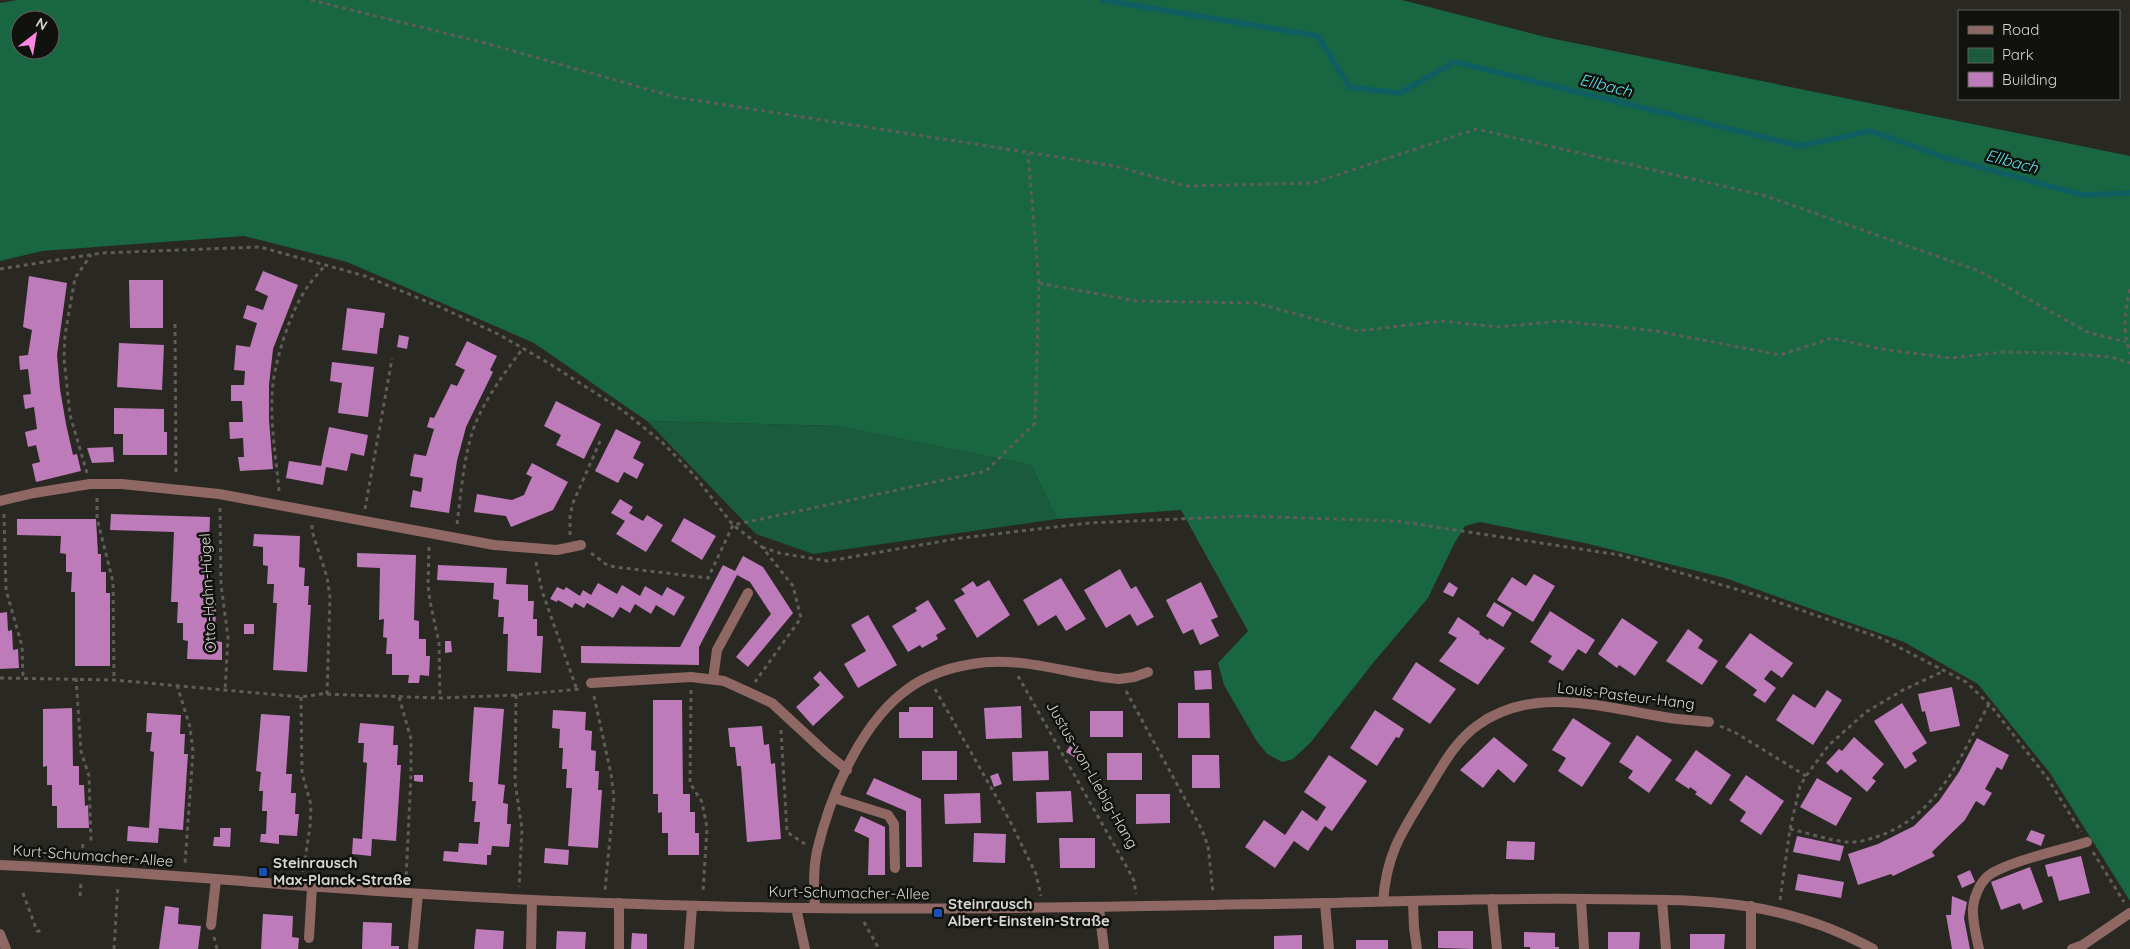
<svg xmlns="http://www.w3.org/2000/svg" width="2130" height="949" viewBox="0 0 2130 949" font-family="Quicksand,sans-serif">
  <rect width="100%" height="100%" fill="#292822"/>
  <path fill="#195b3c" d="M647,421L837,426L1031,465L1057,519L813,554L756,534Z"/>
  <path fill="#196643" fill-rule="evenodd" d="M17,0H1402L1545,37L2130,156V901L2050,773L1978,684L1904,642L1725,578L1585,543L1480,522L1465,526L1454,544L1428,598L1373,663L1311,742L1293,759L1282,762L1267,754L1256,740L1224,685L1218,663L1248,631L1181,510L1057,519L1031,465L837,426L647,421L534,343L347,262L244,236L42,251L0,261V3ZM20,20H50V50H20Z"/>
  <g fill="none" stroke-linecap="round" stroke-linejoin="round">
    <path stroke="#0f5e61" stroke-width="5.5" d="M1102,0L1318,36L1349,87L1400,93L1455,62L1800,146L1871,131L1946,158L2083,195L2130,193"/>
  </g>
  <path fill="#be7bba" d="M263,271L298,285L273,349L269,385V420L273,469L240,471L238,457H244L243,438L230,439L229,422H243L242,401H231V385H244L245,371L234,370L236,345L250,347L257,323L243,318L247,305L263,310L268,296L255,290Z
    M29,276L67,283L57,355L60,389L66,424L73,455L77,454L81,471L36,482L32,464L40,462L36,445L28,447L25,432L37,429L34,407L25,409L23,395L31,394L28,369L20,370L19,356L28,355L32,330L23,327Z
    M129,280H163V328H130Z
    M347,308L385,313L383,328H380L377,354L342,350Z
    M399,335L409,337L407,349L397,347Z
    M467,341L497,356L490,370L493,372L466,427L457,461L449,513L410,507L413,490L421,492L423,478L410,476L414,454L426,456L434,429L427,427L430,417L434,418L451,384L457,386L465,370L455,365Z
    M119,343L164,345L162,390L117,387Z
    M332,362L374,367L368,417L338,413L342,383L330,381Z
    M556,401L601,424L584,459L556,445L561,435L544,426Z
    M114,408L164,409V432H167V455H123V434H114Z
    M329,427L368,435L364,456L351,453L347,471L326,467L323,485L286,478L289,461L321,466Z
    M616,429L641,442L633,458L644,464L637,479L624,472L618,483L595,471Z
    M113,447L114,462L92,463L87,448Z
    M532,463L568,482L553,510L511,527L506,516L474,512L477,494L512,500L524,495L532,477L526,474Z
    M620,499L633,507L629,513L643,521L647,515L663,525L646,552L616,534L625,521L611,513Z
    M111,514L210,517L207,603H216L215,641L222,642V660L187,659L188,641L183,640V623H177L178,602H171L174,532L110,530Z
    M684,518L716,536L702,560L671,541Z
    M17,519H96L98,554H101V572H106V593H110V666H75V592H71L72,572H66V554L60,553L61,536L17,535Z
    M254,534L300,536L299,567L305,568L304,586H309L308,605H311L307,672L273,670L277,603H273L274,584H267L268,566L263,565V547L253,546Z
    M357,553L416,555L414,620L419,621V639H426V656H430L429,676L420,675L419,683H408L409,675H392V654H386L387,638L383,637L384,619L379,620L380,568L357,567Z
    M743,556L763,567L793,613L748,667L736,657L771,614L750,582L737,575L699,647V665L581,663V646L680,647L723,565L735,571Z
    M438,565L507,568L506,584L528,585V601H534L533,619H537V636H543L541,673L507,671L508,634H503L504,617H498L499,600L493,599L494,583L437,580Z
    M1120,569L1131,589L1136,586L1154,617L1137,626L1130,614L1106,628L1084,590Z
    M1534,574L1555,586L1533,622L1497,600L1512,577L1526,586Z
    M1061,578L1086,619L1066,631L1056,615L1038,626L1023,600Z
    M989,580L1010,615L977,638L954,600L965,594L961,589L973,581L977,587Z
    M1201,582L1218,617L1211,620L1219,636L1200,645L1193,629L1183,634L1166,600Z
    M1449,582L1458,588L1453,597L1443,592Z
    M598,583L617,594L622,585L640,596L645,586L662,596L667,587L685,597L674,616L656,605L651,614L635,604L630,613L620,607L613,618L587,603L584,608L575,603L572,608L558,600L557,602L550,599L557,587L564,590L566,587L580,596L583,590L591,595Z
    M928,600L946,629L936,635L938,639L922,648L920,645L908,652L892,626L917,611L915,608Z
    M1494,602L1512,613L1503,627L1486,616Z
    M1550,611L1595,640L1586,654L1578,649L1563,671L1548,662L1552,656L1530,642Z
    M7,612L8,631L12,630L13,650L18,649L19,668L0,669V613Z
    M868,615L897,665L858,688L844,664L866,651L851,625Z
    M1458,617L1480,632L1479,634L1488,640L1489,638L1505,648L1478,685L1439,661L1457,638L1448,633Z
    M1622,618L1658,642L1635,676L1619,665L1617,668L1598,654Z
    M244,624H254V634H244Z
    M1688,629L1703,640L1698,648L1718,661L1702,685L1666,661Z
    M1750,633L1793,663L1782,678L1771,670L1764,679L1776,688L1765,703L1753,695L1757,690L1725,667Z
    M445,641H451L452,652L445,653Z
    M1416,662L1456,689L1430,724L1392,699Z
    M1211,670L1212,689L1195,690L1194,671Z
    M820,671L844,697L813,726L796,707L820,685L813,678Z
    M1952,687L1960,726L1930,732L1925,711L1922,712L1918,694Z
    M1827,690L1842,700L1813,745L1776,720L1793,694L1815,708Z
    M653,700H682L683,794H690V812H695V833H699V855H668V833H662V812L658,813V794H653Z
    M1178,703H1209L1210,738H1178Z
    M1902,703L1927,743L1912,753L1917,761L1905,769L1874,721Z
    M1021,706L1022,738L986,739L984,708Z
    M474,707L504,709L498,784L505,785L503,803L508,804L507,824H511L509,847L492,846L491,855H487V865L443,861L444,851L458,852L459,843L478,844L480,822H474L476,801H472L473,782H469Z
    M909,707H933V738H899V712H909Z
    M72,708L73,766H79V785H84L85,806L88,805L89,828H57V806H52V785H47V766L43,767V709Z
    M553,710L586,712L585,730L592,731L591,750L596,751L595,771H599L598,790H602L598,848L568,846L572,788H566L567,769H562L563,748H559L560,729L552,728Z
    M1375,710L1404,729L1399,738L1396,737L1377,766L1350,748Z
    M1090,711H1123V737H1090Z
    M147,713L181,715L180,734H185L184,754H188L183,830L159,828L158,843L127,841L128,826L149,828L154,752L150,751L152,732H146Z
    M261,714L290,716L286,774H292L291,793H296L295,814H299L297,836L279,835V844L260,842L261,834H266L267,811H262L263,791H259L261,772L256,771Z
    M1573,718L1611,743L1582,787L1558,771L1566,758L1552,750Z
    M360,723L394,726L393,745H398L397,765H401L396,841L372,839L371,856L352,854L353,838L362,839L367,763L363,762L364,743H358Z
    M762,726L764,745L769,744L771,764L775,763L781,839L747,842L741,766H737L735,747H730L728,728Z
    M1637,735L1672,760L1649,793L1628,778L1633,771L1619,762Z
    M1494,737L1528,765L1514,783L1498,769L1483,788L1460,770Z
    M1854,737L1884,764L1872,778L1876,781L1867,792L1841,769L1837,773L1826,763L1839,749L1842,751Z
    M1977,738L2009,755L2002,770L1997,767L1985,789L1992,793L1984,806L1976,801L1965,820L1932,852L1935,856L1893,876L1891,874L1858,885L1848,854L1878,844L1914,826L1939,801L1959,772Z
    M1070,746L1083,753L1079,760L1066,752Z
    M1696,750L1731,775L1711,805L1695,794L1697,792L1690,787L1689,789L1675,780Z
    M922,751H957V780H922Z
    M1048,751L1049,780L1013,781L1012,752Z
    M1107,753H1142V780H1107Z
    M1192,755H1219L1220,788H1192Z
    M1329,755L1367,781L1332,831L1325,826L1308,851L1294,841L1275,868L1245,847L1264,820L1285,835L1302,810L1317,821L1326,807L1304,792Z
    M998,773L1002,784L994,787L990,776Z
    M414,775H423V782L414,781Z
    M1746,775L1784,801L1761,835L1740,821L1746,812L1729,800Z
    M874,778L921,799L922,867H906V811L866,794Z
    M1817,778L1852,798L1836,826L1800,807Z
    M1071,791L1073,822L1037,823L1036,792Z
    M980,793L981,823L945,824L944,794Z
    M1136,794H1170V823L1136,824Z
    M861,816L885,827V875H868L869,838L854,831Z
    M220,828H231L230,847L213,846L214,837H220Z
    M2031,830L2045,835L2041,846L2026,840Z
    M974,833L1006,834L1005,863L973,862Z
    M1797,836L1844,846L1840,861L1793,852Z
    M1059,838H1095V868H1060Z
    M1507,841L1535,842L1534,860L1506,859Z
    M545,848L569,850L568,865L544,863Z
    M2081,856L2090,893L2059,901L2052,876L2048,877L2045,865Z
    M2030,867L2043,902L2023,910L2020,903L2001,910L1991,882Z
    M1970,870L1975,882L1962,888L1957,876Z
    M1798,874L1844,882L1841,898L1795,890Z
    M1952,896L1967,902L1964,918L1970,949H1952L1946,915H1951Z
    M165,906L179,908L178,924L201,926L198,949H159Z
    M263,914L293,916L292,937L299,938L298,949H261Z
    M363,922L392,923L391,946H399V949H362Z
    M476,929L504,931L503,949H474Z
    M557,931L586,932L585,949H556Z
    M1438,931H1473V949L1438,948Z
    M1524,932L1555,933V947H1559V949H1530V947H1524Z
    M1608,932H1640L1639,949H1608Z
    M632,933L647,934V949H631Z
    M1690,934H1725L1724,949H1690Z
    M1302,935V949H1274V936Z
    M1356,940H1388V949H1356Z"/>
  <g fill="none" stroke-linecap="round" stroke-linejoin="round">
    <path stroke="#5e5d57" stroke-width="3" stroke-dasharray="4 4" stroke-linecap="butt" d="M311,0L485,43L675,97L1115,166L1186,186L1313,183L1476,129L1766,196L1979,271L2087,332L2126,342
      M0,269L102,253L260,247L365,276L440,307L498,334L550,364L622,410L663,443L694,475L733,525L762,547L793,586L801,618L755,682
      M1039,283L1136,301L1256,303L1358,331L1441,321L1498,327L1560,321L1656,331L1780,355L1832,338L1881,349L1950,358L2003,352L2060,353L2111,357L2130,363
      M2130,289C2124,314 2123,330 2130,354
      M175,324L176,476
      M87,473L70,415L64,358L65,335L75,278L91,255
      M279,491C276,456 269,419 273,383C277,355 290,313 306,289C311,281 319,273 325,265
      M97,498V518L113,582L114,680
      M220,508L221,585L228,637L225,691
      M365,509L392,359
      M4,514L6,590L22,646L23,678
      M457,524C461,494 463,463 472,433C482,402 504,374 523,348
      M312,525V531L327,577L330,597L327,694
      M570,535V515L573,503L601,439
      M429,547L428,585L430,601L439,643L440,698
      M762,547L779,553L828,561L961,538L1089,523L1245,516L1396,521L1620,555L1766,598L1881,638L1966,682L1991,706L2048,779L2081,832
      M591,553L607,565L615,567L708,578L733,525L986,471L1035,423L1039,283L1028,154
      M536,562L542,591L577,690
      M1018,676L1129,871L1134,881L1136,894
      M0,678L114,680L301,697L321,694L440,698L516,695L580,689
      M76,678L81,751L89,776L91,842
      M177,685L190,727L193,752L185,864
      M935,689L1010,821L1036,874L1041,896
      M691,690L690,783L702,802L707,828L703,892
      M1126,691L1202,830L1208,846L1213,892
      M516,695L515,782L522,829L519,887
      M594,696L611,774L614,797L605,890
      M301,697L302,773L311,805L310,827L303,872
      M399,697L411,739V775L406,880
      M1720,726L1736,733L1806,776
      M781,730L787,832L805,844
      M1790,829C1808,833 1828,840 1846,842C1856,843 1867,840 1876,837C1938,817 1960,757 1989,704
      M2093,852L2124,902
      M82,856L83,842
      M23,893L37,931H43
      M80,896L81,883
      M1780,900L1790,829L1800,786L1806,776L1829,745L1866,712L1903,690L1944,671
      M864,922L879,949
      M214,937L217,949
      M114,949L118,885"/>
    <path stroke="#8f6763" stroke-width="10" d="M713,679L717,650L748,593
      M834,798L888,815L894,824L895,868
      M1492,899L1497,949
      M1581,899L1584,949
      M1662,900L1666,949
      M1413,901L1414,928L1417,949
      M619,903V949
      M1325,903L1329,949
      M1751,906V949
      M211,925L216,879
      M309,938L312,887
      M413,947L418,894
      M531,949L532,900
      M689,949L692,906
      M1979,949C1976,935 1972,921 1973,907C1974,896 1980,883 1988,876C2005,862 2065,849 2087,842
      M2072,949L2083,945L2130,913"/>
    <path stroke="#8f6763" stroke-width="10" d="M0,501L34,493L90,484H122L219,494L494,545L557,550L581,545
      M591,683L691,677L724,681L772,703L825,752L847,770
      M0,865C142,871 283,886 425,894C551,902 677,906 803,908C976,910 1149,906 1323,903C1411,901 1499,898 1588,899C1693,900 1777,896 1873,949
      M1383,901C1387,852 1402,832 1427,791C1441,768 1455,741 1478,725C1533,685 1603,707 1664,717C1679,720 1694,720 1709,722
      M796,908L805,949
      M815,908C814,889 813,870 817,851C829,799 858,730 900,695C920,678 946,668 972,664C1021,655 1071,675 1119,679L1134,677L1148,672
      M1099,908L1104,949
      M0,934L6,949"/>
  </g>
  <g fill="#1a4fb4" stroke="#11110e" stroke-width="2">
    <rect x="258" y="867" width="10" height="10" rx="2.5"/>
    <rect x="933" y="908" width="10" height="10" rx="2.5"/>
  </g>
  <g text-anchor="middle" stroke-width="5" stroke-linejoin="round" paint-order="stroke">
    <g font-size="15" fill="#d8d7d3" stroke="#11110e">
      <text transform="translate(208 593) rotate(-93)" y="5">Otto-Hahn-Hügel</text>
      <text transform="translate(1626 696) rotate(7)" y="5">Louis-Pasteur-Hang</text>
      <text transform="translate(1092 775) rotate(60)" y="5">Justus-von-Liebig-Hang</text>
      <text transform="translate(93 856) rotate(4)" y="5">Kurt-Schumacher-Allee</text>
      <text transform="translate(849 893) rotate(1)" y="5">Kurt-Schumacher-Allee</text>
    </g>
    <g font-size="15" font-weight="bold" fill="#d8d7d3" stroke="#11110e" text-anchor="start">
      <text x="273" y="868">Steinrausch<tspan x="273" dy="17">Max-Planck-Straße</tspan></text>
      <text x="948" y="909">Steinrausch<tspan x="948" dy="17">Albert-Einstein-Straße</tspan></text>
    </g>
    <g font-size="16" font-style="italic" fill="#5ce5e9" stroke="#11110e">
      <text transform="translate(1606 85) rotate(14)" y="6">Ellbach</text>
      <text transform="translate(2012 161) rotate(15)" y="6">Ellbach</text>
    </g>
  </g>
  <rect x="1958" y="10" width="162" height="90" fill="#11110e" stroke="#61605d"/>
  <rect x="1968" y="26" width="25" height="8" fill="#8f6763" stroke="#61605d"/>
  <text x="2002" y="35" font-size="15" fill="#d8d7d3">Road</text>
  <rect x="1968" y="48" width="25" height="15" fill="#195b3c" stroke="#61605d"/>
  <text x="2002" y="60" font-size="15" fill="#d8d7d3">Park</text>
  <rect x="1968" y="72" width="25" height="15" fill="#be7bba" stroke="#61605d"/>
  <text x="2002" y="85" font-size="15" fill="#d8d7d3">Building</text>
  <g transform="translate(35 35) rotate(31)"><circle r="24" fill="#11110e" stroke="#61605d"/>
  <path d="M0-4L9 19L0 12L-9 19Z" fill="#fd86e2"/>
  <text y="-8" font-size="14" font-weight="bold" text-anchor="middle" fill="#d8d7d3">N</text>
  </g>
</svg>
